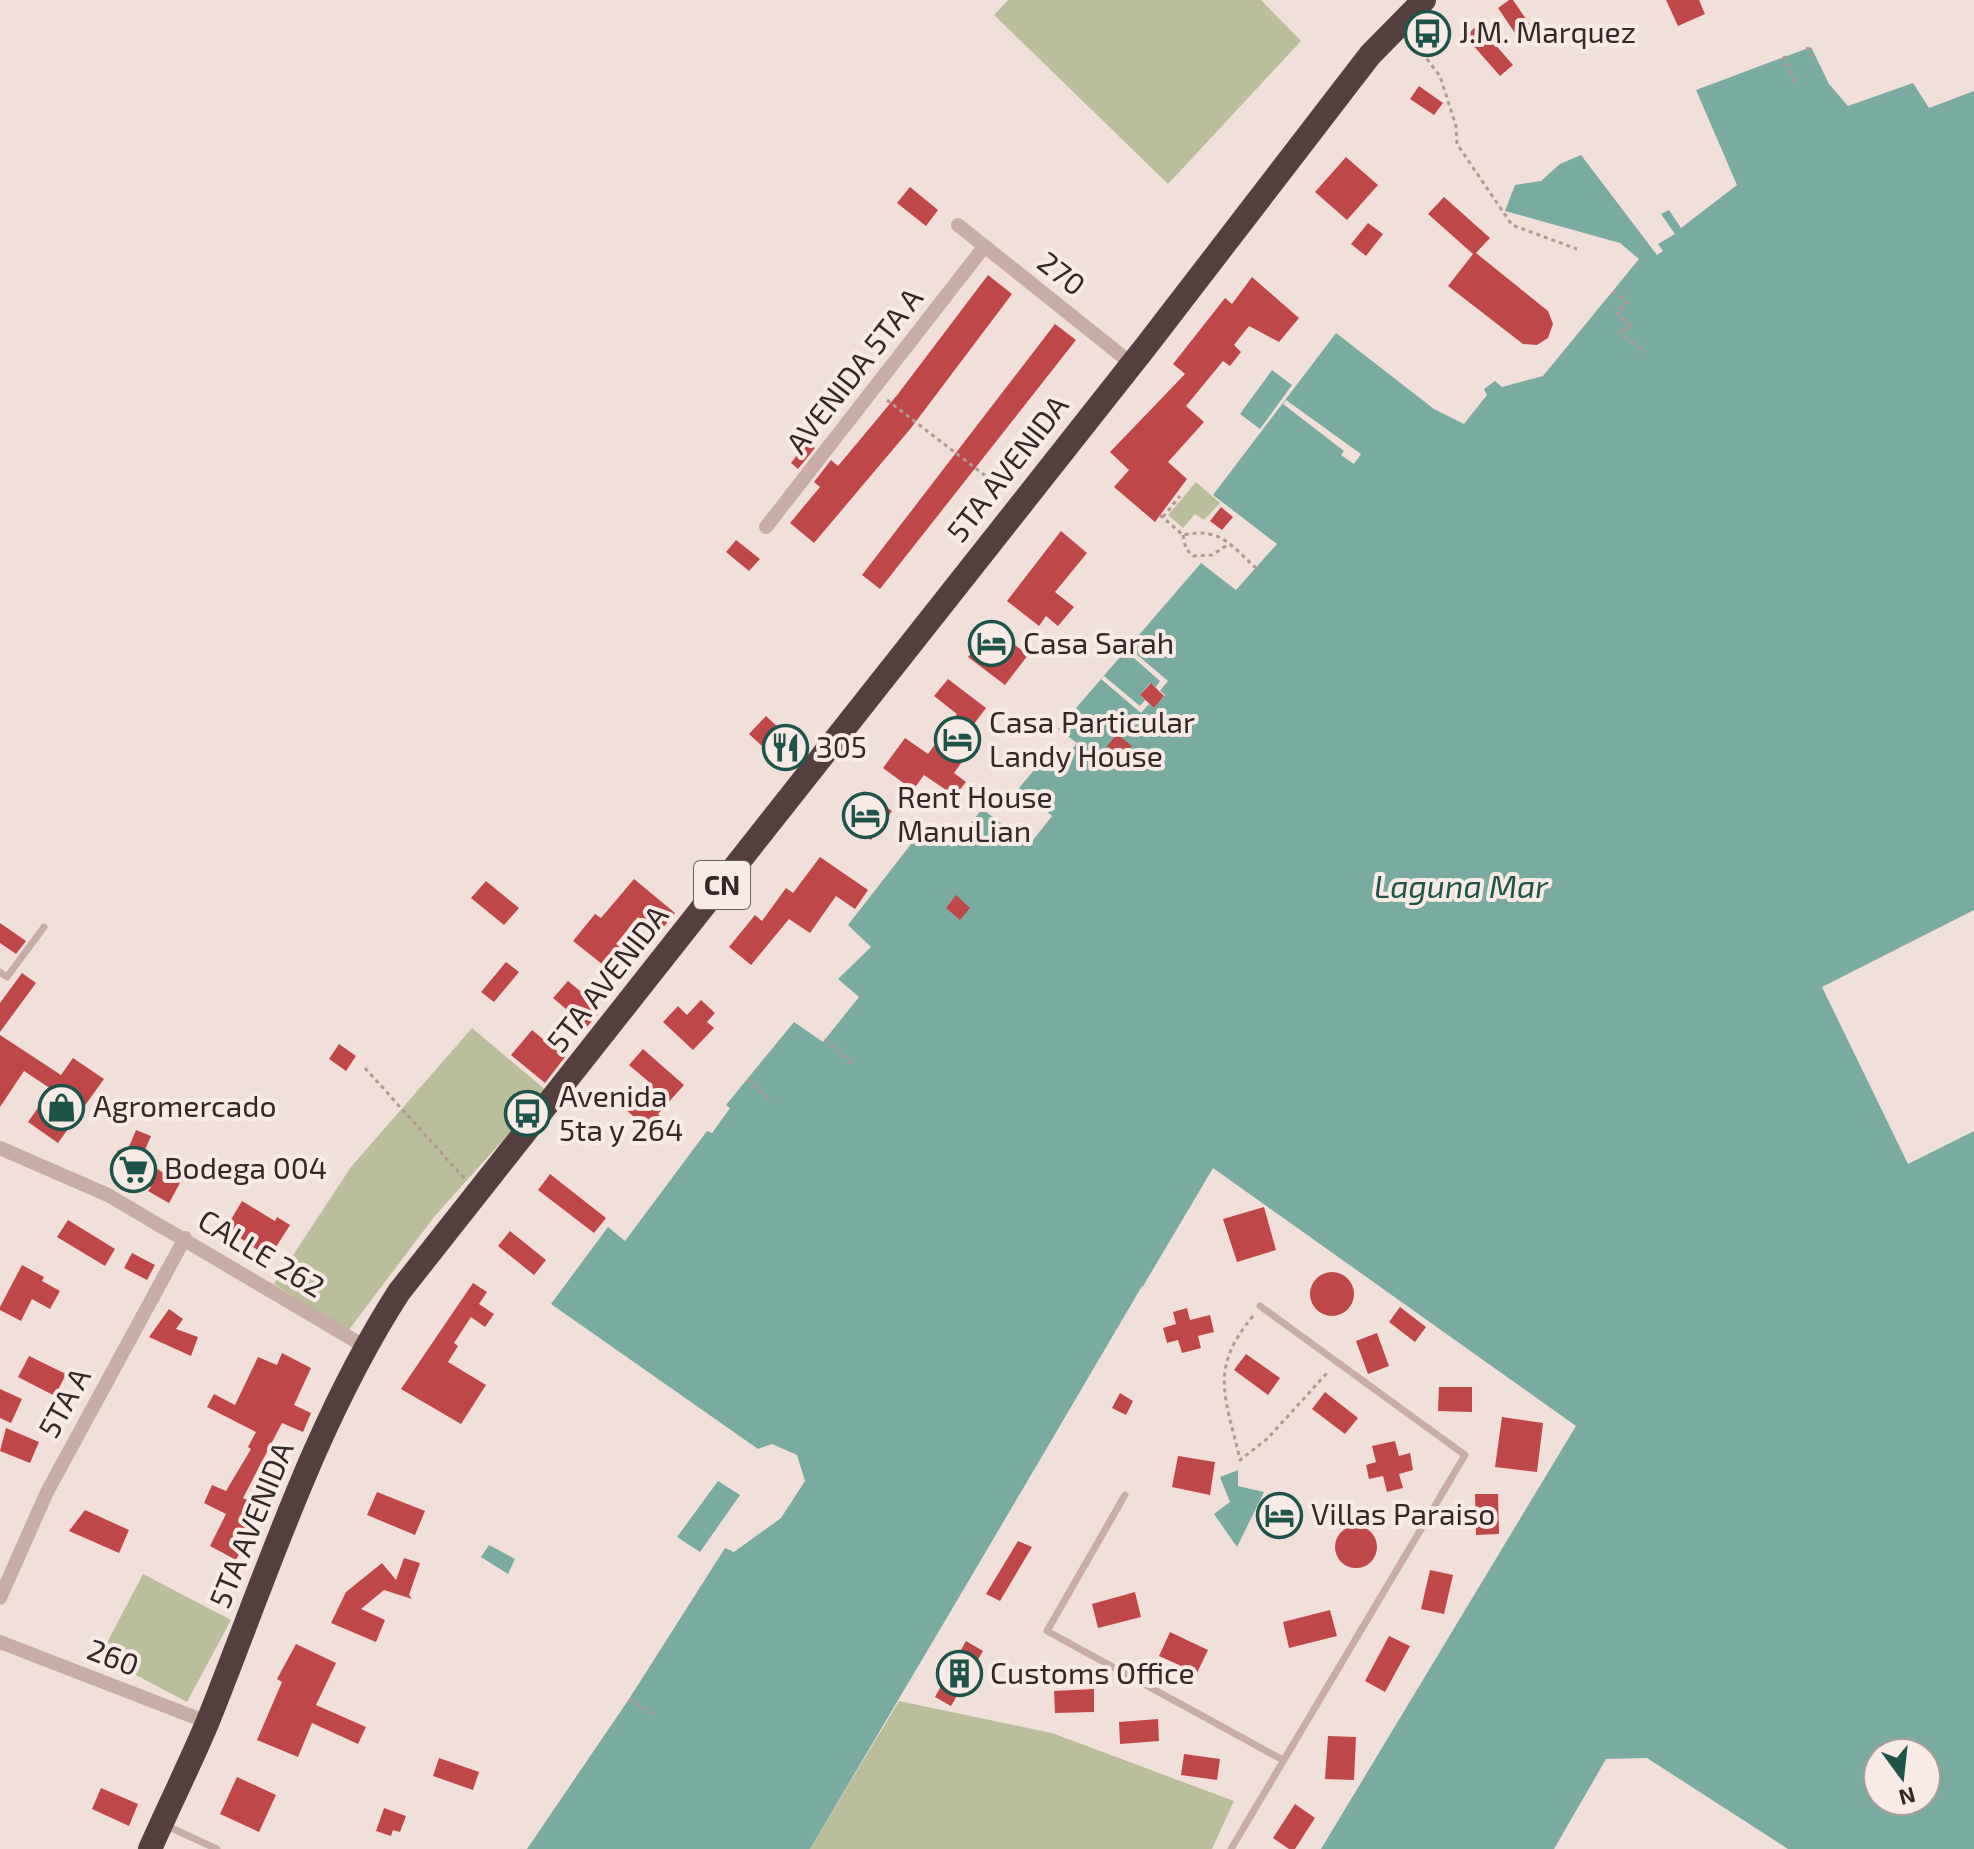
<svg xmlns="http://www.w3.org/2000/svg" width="1974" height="1849" viewBox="0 0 1974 1849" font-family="'Exo 2',sans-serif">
  <rect width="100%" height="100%" fill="#f0e0d9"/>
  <path fill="#bbbe9a" d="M1008,0H1261L1301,41L1168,184L994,15Z
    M1196,482L1220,503L1204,520L1195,514L1183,528L1168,515Z
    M472,1028L547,1091L434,1217L348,1331L274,1284L351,1167Z
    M143,1574L231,1620L187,1702L100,1656Z
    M899,1701L1052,1733L1234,1801L1212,1849H810Z"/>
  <path fill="#7aaba1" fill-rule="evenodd" d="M1811,47L1829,84L1848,106L1913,83L1929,108L1974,91V910L1822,987L1908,1164L1974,1131V1849H1788L1647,1758L1606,1759L1554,1849H1321L1576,1426L1213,1168L810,1849H527L629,1699L725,1548L734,1552L781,1518L805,1481L797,1455L772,1444L758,1449L551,1304L608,1227L625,1241L707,1131L712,1133L730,1108L726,1105L794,1022L823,1042L859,997L838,979L871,947L848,925L922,830L952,847L982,809L1030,844L1052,816L1019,788L1039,764L1048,763L1057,768L1077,743L1058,729L1201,563L1236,590L1277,544L1213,495L1336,333L1434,409L1464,424L1487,395L1484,389L1495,381L1502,387L1543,376L1639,259L1620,243L1505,211L1515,185L1541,181L1560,164L1581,155L1657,255L1663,251L1658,244L1675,234L1661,214L1669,210L1681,228L1737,185L1696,90ZM1878,1753H1926V1801H1878Z
    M1272,370L1292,385L1260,429L1240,414Z
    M1238,1470V1486L1264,1492L1237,1547L1214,1514L1230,1502L1220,1477Z
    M718,1481L740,1495L700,1552L677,1537Z
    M489,1545L515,1559L508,1574L481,1557Z"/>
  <path fill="#f0e0d9" d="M1286,400L1361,454L1354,464L1341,455L1344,451L1283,404Z
    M1129,648L1168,681L1160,691L1165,695L1154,708L1149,704L1141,713L1101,679L1104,676L1140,706L1145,700L1140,695L1150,683L1156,687L1160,681L1126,651Z
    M1142,1286L1145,1289L960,1605L956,1603Z"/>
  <path fill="#c04748" d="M1509,0H1513L1537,35L1523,45L1498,8Z
    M1666,0H1699L1705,14L1678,26Z
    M1478,25L1513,65L1500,76L1465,36Z
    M1419,86L1443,103L1434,115L1410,99Z
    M1346,157L1378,185L1347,220L1315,192Z
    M910,187L938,210L926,226L897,203Z
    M1444,197L1490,238L1476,253L1548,311L1553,324L1548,338L1537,345L1523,344L1448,286L1473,254L1428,214Z
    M1368,223L1383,234L1366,256L1351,244Z
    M988,275L1012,294L911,428L814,543L790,523L820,487L814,482L831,460L838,466L898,394Z
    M1252,277L1299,318L1279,342L1249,326L1234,345L1241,352L1230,366L1223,361L1186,406L1204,422L1168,462L1187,479L1155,522L1114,487L1129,470L1110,452L1185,374L1173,364L1225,298L1232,304Z
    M1055,324L1076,340L880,589L862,575Z
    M807,442L815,448L798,469L791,463Z
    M1221,507L1233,517L1222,530L1210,521Z
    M1061,531L1087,553L1055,592L1074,607L1058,626L1046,616L1039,626L1007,601Z
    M736,540L760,559L749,571L726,552Z
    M992,627L1028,655L1005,685L968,657Z
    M948,679L986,708L968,732L978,739L954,773L966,782L955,796L924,775L913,790L883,768L905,738L928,754L957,714L934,696Z
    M1151,683L1164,696L1154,708L1140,695Z
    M766,716L796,744L779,762L749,734Z
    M1117,734L1132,746L1121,758L1107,746Z
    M864,791L892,811L871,840L843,821Z
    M820,857L868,890L855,909L836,896L810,933L789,919L751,965L729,947L755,915L762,921L786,888L793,893Z
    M634,879L675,913L658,934L638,917L616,944L621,948L617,954L627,962L617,976L573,941L595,914L601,918Z
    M486,881L519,908L504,925L471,898Z
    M956,895L970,908L960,920L946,908Z
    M0,923L26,941L16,954L0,943Z
    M506,962L519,972L494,1002L481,992Z
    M22,973L36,983L0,1032V1003Z
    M568,981L602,1009L587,1027L553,998Z
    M701,1000L715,1013L707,1022L714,1028L693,1050L663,1022L678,1006L687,1015Z
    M532,1030L565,1057L545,1083L511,1055Z
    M0,1035L61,1075L73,1058L104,1079L58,1143L28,1122L51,1089L24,1071L0,1107Z
    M339,1044L356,1056L346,1071L329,1059Z
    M643,1049L684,1085L658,1114L662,1118L650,1131L624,1108L649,1082L629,1065Z
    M136,1130L151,1136L141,1159L180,1183L169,1203L148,1191L151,1187L110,1171L118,1150L126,1154Z
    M550,1174L606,1218L594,1233L538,1190Z
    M242,1201L275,1221L277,1217L290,1225L269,1258L226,1228Z
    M1264,1207L1276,1250L1237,1262L1223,1219Z
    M68,1220L115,1249L105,1266L57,1237Z
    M510,1231L546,1260L534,1275L498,1246Z
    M132,1253L155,1265L147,1280L124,1268Z
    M22,1265L44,1277L42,1281L60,1291L50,1309L32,1299L21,1321L0,1310V1307Z
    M1310 1294a22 22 0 1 1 44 0a22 22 0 1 1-44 0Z
    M473,1283L487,1292L479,1304L494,1314L485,1327L471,1317L454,1343L458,1346L448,1362L486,1385L461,1424L401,1389Z
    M1400,1307L1426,1327L1415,1342L1389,1322Z
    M1187,1308L1190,1320L1210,1315L1214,1332L1198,1336L1201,1348L1182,1353L1178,1340L1167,1343L1163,1328L1176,1324L1173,1312Z
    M169,1309L183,1319L176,1329L198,1337L191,1356L149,1337Z
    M1377,1333L1389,1366L1368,1374L1356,1341Z
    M282,1353L311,1368L294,1405L311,1413L303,1432L282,1423L243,1498L264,1508L236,1560L210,1546L226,1514L204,1503L212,1485L226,1491L251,1449L248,1447L256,1432L207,1407L214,1394L235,1405L258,1357L277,1365Z
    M1246,1354L1280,1378L1268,1395L1234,1370Z
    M29,1356L66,1374L55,1396L18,1377Z
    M1439,1387H1472V1412L1438,1411Z
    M0,1389L22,1399L11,1423L0,1418Z
    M1325,1392L1358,1418L1345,1434L1312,1409Z
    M1120,1393L1133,1401L1126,1415L1112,1408Z
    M1502,1417L1543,1423L1537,1472L1495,1467Z
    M6,1428L39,1442L30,1463L0,1451Z
    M1395,1441L1399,1456L1410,1453L1413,1470L1399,1474L1403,1488L1387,1492L1383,1476L1369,1479L1366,1465L1376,1462L1372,1446Z
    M1178,1456L1215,1462L1210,1495L1172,1487Z
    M377,1492L425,1511L415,1535L367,1515Z
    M1475,1494H1498L1499,1534L1476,1535Z
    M85,1510L129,1530L119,1553L69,1531Z
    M1335 1547a21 21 0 1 1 42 0a21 21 0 1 1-42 0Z
    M1018,1541L1032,1547L1000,1601L986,1594Z
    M404,1558L420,1563L409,1595L412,1599L384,1590L361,1609L385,1620L376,1642L331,1623L346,1592L382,1563L396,1580Z
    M1430,1570L1453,1575L1444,1614L1421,1609Z
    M1135,1592L1141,1617L1098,1628L1092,1604Z
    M1330,1610L1337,1636L1289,1648L1283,1622Z
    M1170,1632L1208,1650L1197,1673L1159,1656Z
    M1389,1636L1410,1646L1385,1692L1365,1681Z
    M966,1641L983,1651L951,1706L935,1697Z
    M296,1644L336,1663L316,1705L366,1727L358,1744L312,1723L298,1757L257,1740L282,1682L277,1679Z
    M1094,1689V1712L1055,1713L1054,1691Z
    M1158,1719L1159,1741L1120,1744L1119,1722Z
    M1328,1736L1356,1737L1354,1780L1325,1779Z
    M1184,1754L1220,1759L1217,1780L1181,1775Z
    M439,1758L479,1772L473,1790L433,1776Z
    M237,1777L276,1795L259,1832L220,1814Z
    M101,1788L138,1804L129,1826L92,1809Z
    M1295,1804L1315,1818L1295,1849H1289L1273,1838Z
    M384,1808L406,1816L400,1832L393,1830L391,1836L376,1831Z"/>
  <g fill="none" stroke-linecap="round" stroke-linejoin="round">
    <path stroke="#b39790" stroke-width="3" stroke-dasharray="4 4" stroke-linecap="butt" d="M1412,40L1440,76L1456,126L1457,144L1512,225L1577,249
      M1807,47L1811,57
      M1784,56L1796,86
      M1613,291L1627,302L1617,313L1631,326L1619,333L1645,352
      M887,400L1005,491
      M1160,515L1183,535C1221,527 1230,545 1256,568
      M1163,517L1180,496
      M1183,535L1186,549L1193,556L1212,555L1229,544
      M825,1039L853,1064
      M365,1068L464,1178
      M748,1079L771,1100
      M1253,1316C1208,1370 1226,1397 1240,1460L1267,1439L1328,1372
      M629,1699L654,1714"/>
    <path stroke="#c7ada6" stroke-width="7" d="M0,972L7,977L44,927
      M1125,1495L1047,1631L1281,1759
      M167,1826L217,1849
      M1231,1849L1465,1455L1260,1306"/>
    <path stroke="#c7ada6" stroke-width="14" d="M958,225L1132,364
      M766,527L984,247
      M0,1148L108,1195L364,1346
      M0,1598L47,1492L185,1238
      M0,1642L207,1722"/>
    <path stroke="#543f3e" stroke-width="24" d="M150,1849C169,1806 190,1764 208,1721C266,1577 314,1424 399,1292L1147,345L1370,55L1424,0"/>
  </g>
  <defs>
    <symbol id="bus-ring" viewBox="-11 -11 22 22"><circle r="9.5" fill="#f8ebe5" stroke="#1e5349" stroke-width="1.5"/><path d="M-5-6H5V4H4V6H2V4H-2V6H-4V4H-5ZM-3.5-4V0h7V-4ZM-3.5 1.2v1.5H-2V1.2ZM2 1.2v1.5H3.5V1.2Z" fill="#1e5349"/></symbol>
    <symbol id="hotel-ring" viewBox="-11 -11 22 22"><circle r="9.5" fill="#f8ebe5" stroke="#1e5349" stroke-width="1.5"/><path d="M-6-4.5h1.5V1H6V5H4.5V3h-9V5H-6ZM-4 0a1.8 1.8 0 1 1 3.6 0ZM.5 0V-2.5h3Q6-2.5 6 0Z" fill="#1e5349"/></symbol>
    <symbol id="restaurant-ring" viewBox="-11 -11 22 22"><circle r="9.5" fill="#f8ebe5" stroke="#1e5349" stroke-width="1.5"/><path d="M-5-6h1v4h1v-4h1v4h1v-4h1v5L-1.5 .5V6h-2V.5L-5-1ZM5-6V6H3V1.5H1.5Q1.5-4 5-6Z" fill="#1e5349"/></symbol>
    <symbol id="shop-ring" viewBox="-11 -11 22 22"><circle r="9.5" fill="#f8ebe5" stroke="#1e5349" stroke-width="1.5"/><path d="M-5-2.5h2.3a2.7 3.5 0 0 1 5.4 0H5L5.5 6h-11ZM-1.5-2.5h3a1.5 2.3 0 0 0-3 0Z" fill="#1e5349"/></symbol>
    <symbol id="supermarket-ring" viewBox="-11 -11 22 22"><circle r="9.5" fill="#f8ebe5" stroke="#1e5349" stroke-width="1.5"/><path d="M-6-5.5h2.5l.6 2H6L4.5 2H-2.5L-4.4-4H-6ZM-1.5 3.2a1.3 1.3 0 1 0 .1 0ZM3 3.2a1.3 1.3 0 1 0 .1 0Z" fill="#1e5349"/></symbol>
    <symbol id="building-ring" viewBox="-11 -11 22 22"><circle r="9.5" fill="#f8ebe5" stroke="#1e5349" stroke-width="1.5"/><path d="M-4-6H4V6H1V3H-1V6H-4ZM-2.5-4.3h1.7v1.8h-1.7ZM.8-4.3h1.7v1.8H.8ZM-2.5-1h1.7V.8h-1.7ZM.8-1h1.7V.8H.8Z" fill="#1e5349"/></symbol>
  </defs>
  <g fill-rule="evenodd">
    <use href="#bus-ring" x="1402" y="8" width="51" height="51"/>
    <use href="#hotel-ring" x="966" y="618" width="51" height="51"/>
    <use href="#hotel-ring" x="932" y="714" width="51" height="51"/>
    <use href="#restaurant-ring" x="760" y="722" width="51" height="51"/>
    <use href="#hotel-ring" x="840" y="790" width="51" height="51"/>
    <use href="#shop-ring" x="36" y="1082" width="51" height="51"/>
    <use href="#bus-ring" x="502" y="1088" width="51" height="51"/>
    <use href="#supermarket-ring" x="108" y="1144" width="51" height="51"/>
    <use href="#hotel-ring" x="1254" y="1490" width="51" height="51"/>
    <use href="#building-ring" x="934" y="1648" width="51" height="51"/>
  </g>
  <g text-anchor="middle" stroke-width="8" stroke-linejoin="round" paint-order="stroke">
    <rect fill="#f8ebe5" stroke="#6e6260" stroke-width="2" x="694" y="861" width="56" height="48" rx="6"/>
    <g font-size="28" font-weight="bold" fill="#332727">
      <text x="722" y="895">CN</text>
    </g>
    <g font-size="30" fill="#332727" stroke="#f8ebe5" text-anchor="start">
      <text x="1459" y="43">J.M. Marquez</text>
      <text x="1023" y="654">Casa Sarah</text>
      <text x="989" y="733">Casa Particular<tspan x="989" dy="34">Landy House</tspan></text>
      <text x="816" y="758">305</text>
      <text x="897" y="808">Rent House<tspan x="897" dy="34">ManuLian</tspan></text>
      <text x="559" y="1107">Avenida<tspan x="559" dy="34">5ta y 264</tspan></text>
      <text x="93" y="1117">Agromercado</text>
      <text x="164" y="1179">Bodega 004</text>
      <text x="1311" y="1525">Villas Paraiso</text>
      <text x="990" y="1684">Customs Office</text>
    </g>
    <g font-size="30" fill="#332727" stroke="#f8ebe5">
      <text transform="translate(1061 274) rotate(38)" y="10">270</text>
      <text transform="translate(855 371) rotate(-52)" y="10">AVENIDA 5TA A</text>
      <text transform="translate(1008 469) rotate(-52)" y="10">5TA AVENIDA</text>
      <text transform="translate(608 979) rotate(-52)" y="10">5TA AVENIDA</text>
      <text transform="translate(261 1254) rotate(31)" y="10">CALLE 262</text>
      <text transform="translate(65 1403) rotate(-61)" y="10">5TA A</text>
      <text transform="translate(252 1525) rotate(-68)" y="10">5TA AVENIDA</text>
      <text transform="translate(113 1658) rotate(21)" y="10">260</text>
    </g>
    <g font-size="32" font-style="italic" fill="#1e5349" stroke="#f8ebe5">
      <text x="1461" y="898">Laguna Mar</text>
    </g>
  </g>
  <g transform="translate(1902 1777) rotate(165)"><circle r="38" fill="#f8ebe5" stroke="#a99d99" stroke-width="2"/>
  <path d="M0-6L14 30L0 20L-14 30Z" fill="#1e5349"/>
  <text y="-12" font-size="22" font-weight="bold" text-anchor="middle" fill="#332727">N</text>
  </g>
</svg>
